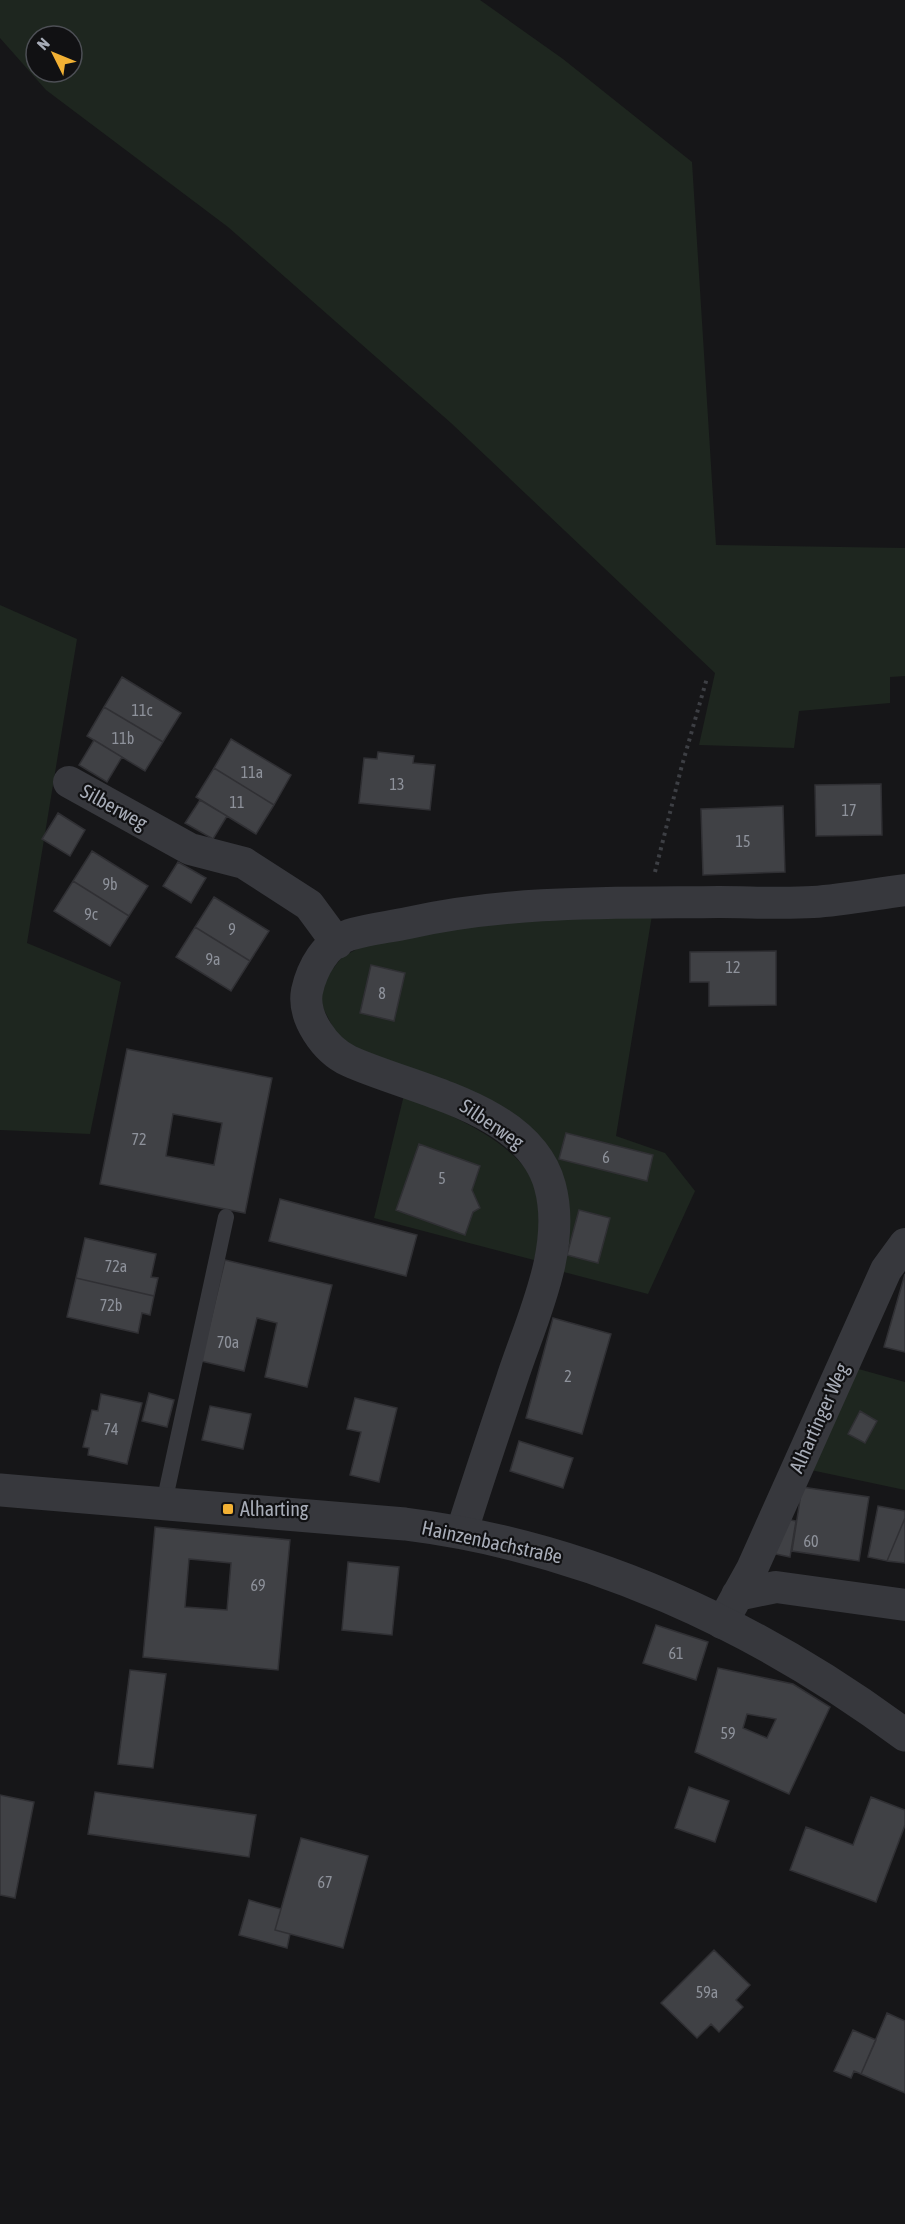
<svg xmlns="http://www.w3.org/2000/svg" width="905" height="2224" viewBox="0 0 905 2224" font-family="'Asap Condensed',sans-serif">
  <rect width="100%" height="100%" fill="#161618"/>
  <path fill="#1e261f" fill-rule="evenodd" d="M0,0H480L563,59L692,162L716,545L905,548V676L890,677V703L799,711L794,748L699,745L715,673L451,423L228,227L46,90L0,38ZM36,36H72V72H36Z
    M0,605L77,639L27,943L121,982L90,1134L0,1130Z
    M652,915L616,1136L665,1153L695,1191L648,1294L556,1270L554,1162L341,1043L319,1000L325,979L342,957L361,947L449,924Z
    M404,1095C450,1115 530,1145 541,1201C545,1221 539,1241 534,1260L374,1218Z
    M855,1368L905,1382V1490L806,1469Z"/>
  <path fill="#404145" stroke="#303034" stroke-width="1.5" fill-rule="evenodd" d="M122,677L181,713L163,742L104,707Z
    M104,707L163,742L145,771L87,736Z
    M231,739L291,775L274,805L214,768Z
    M94,740L122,757L107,782L79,765Z
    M378,752L414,756L413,763L435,765L430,810L359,803L364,758L377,759Z
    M214,768L274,805L256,834L196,797Z
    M881,784L882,835L816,836L815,785Z
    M200,800L227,816L213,839L185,823Z
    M783,806L785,872L703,875L701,809Z
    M58,813L85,830L70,856L42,839Z
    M92,851L148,886L129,916L73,881Z
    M178,862L206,878L191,903L163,886Z
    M73,881L129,916L110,946L54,911Z
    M214,897L269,931L250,961L195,927Z
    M195,927L250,961L231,991L176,957Z
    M776,951V1005L709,1006V982H690V952Z
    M371,965L405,973L394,1021L360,1013Z
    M127,1049L272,1078L245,1213L100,1184ZM173,1114L222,1123L214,1165L166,1156Z
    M566,1133L653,1155L647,1181L559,1159Z
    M419,1144L480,1166L472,1190L480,1208L473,1212L465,1235L396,1210Z
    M280,1199L417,1235L406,1276L269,1241Z
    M579,1210L610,1218L598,1263L567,1255Z
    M85,1238L156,1254L151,1277L158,1278L154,1296L76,1278Z
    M225,1260L332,1285L307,1387L265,1377L277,1323L257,1318L244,1371L201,1361Z
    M905,1274V1352L884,1347Z
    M76,1278L154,1296L150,1315L142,1313L138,1333L67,1317Z
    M553,1318L611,1334L582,1434L526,1418Z
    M149,1393L174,1400L167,1427L142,1421Z
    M101,1394L142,1403L127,1464L88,1455L89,1448L83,1447L92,1410L98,1411Z
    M355,1398L397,1408L379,1482L350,1475L361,1432L347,1429Z
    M210,1406L251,1414L243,1449L202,1440Z
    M860,1411L877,1421L865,1443L848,1434Z
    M519,1441L573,1458L563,1488L510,1471Z
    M802,1487L869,1497L859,1561L792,1551Z
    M878,1506L905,1511V1518L887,1561L868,1557Z
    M905,1518V1563L887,1561Z
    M786,1519L796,1521L790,1557L771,1553Z
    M155,1527L290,1540L278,1670L143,1657ZM189,1559L231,1563L227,1610L185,1607Z
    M348,1562L399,1567L392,1635L342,1630Z
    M656,1625L708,1642L696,1680L643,1663Z
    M718,1668L793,1684L830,1707L789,1794L695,1752ZM747,1714L776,1719L767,1738L743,1728Z
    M130,1670L166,1674L153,1768L118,1764Z
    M689,1787L729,1801L715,1842L675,1828Z
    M95,1792L256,1815L249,1857L88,1834Z
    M0,1795L34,1802L15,1898L0,1895Z
    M871,1797L905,1810V1825L876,1902L790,1870L806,1827L853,1845Z
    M301,1838L368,1856L343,1948L275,1930Z
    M249,1900L281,1909L275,1930L290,1934L287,1948L239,1935Z
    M714,1950L750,1985L736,2000L743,2007L719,2032L711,2024L697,2038L661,2003Z
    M887,2013L905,2021V2093L861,2074Z
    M853,2030L876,2040L861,2074L854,2071L851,2078L834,2071Z"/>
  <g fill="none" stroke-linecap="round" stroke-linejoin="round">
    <path stroke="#3d3f44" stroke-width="4" stroke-dasharray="3 4.5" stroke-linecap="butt" d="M655,872L681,769L707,678"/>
    <path stroke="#37383d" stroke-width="16" d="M164,1503L226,1217"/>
    <path stroke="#37383d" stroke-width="32" d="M69,782L190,849L244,863L309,905L337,943
      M462,1531C478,1480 495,1430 512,1379C531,1320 567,1249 550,1186C529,1107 412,1090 349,1061C325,1050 302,1017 307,991C312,968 326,943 349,935C368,929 389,927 408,923C510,900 615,903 719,902C750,902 782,904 813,902C843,900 874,894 905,890
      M737,1595L776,1587L905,1605
      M722,1623L752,1569L886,1270L905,1244"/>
    <path stroke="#37383d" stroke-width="33" d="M0,1490L405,1524C588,1547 757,1625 905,1735"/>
  </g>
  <rect fill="#f2b134" stroke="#111113" stroke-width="2" x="222" y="1503" width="12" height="12" rx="3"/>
  <g text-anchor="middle" stroke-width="4.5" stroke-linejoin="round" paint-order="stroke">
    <g font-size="16" fill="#8e929b">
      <text x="142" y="716">11c</text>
      <text x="123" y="744">11b</text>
      <text x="252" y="778">11a</text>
      <text x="397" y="790">13</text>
      <text x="237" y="808">11</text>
      <text x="849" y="816">17</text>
      <text x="743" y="847">15</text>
      <text x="110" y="890">9b</text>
      <text x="91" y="920">9c</text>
      <text x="232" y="935">9</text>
      <text x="213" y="965">9a</text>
      <text x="733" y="973">12</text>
      <text x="382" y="999">8</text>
      <text x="139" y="1145">72</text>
      <text x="606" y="1163">6</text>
      <text x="442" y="1184">5</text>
      <text x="116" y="1272">72a</text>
      <text x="111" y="1311">72b</text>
      <text x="228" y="1348">70a</text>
      <text x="568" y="1382">2</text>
      <text x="111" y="1435">74</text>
      <text x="811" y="1547">60</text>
      <text x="258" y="1591">69</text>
      <text x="676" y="1659">61</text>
      <text x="728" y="1739">59</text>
      <text x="325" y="1888">67</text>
      <text x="707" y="1998">59a</text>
    </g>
    <g font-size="20" fill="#a8adb8" stroke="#111113">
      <text transform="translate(114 807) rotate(29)" y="7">Silberweg</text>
      <text transform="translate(492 1124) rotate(34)" y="7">Silberweg</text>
      <text transform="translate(819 1418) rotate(-66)" y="7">Alhartinger Weg</text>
      <text transform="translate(492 1542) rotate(12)" y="7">Hainzenbachstraße</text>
    </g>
    <g font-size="20" fill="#a8adb8" stroke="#111113" text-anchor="start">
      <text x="240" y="1516">Alharting</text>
    </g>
  </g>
  <g transform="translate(54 54) rotate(313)"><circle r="28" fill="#111113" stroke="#4d4f55" stroke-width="1.5"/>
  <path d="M0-4.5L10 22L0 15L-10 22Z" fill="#f2b134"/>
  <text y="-9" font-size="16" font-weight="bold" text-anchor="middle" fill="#a8adb8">N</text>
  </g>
</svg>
